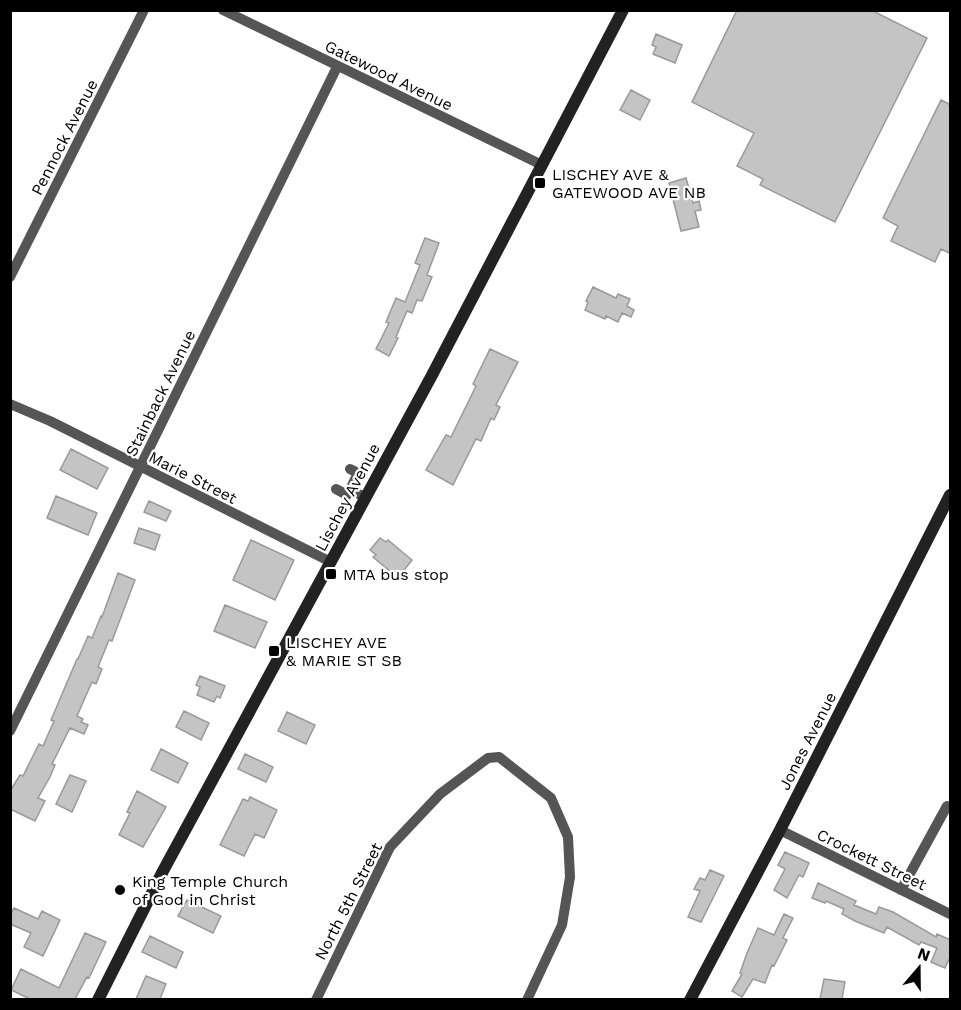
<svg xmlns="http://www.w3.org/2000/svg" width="961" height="1010" viewBox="0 0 961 1010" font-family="'Work Sans',sans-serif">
  <rect width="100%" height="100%" fill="#fff"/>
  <path fill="#c4c4c4" stroke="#999" stroke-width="1.5" d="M737,10H871L927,38L835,222L760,185L763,179L737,166L754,133L692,102Z
    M656,34L682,45L675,63L653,54L656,47L652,45Z
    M631,90L650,100L640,120L620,110Z
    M941,100L951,105V254L941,249L935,262L891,241L898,226L883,218Z
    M686,178L693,203L699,201L701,210L695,211L699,227L681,231L669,183Z
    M425,238L439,243L427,275L432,277L422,301L417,300L412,313L407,311L396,337L398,338L389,356L376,349L389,323L386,322L396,298L405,302L420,265L415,263Z
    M593,287L616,298L618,294L630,299L627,306L634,310L631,317L622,313L618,322L606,316L605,319L585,310L588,302L586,301Z
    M490,349L518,362L496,405L500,407L494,420L491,418L481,441L476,439L453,485L426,470L446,435L451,437L476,386L473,384Z
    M71,449L108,468L97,489L60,470Z
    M56,496L97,513L88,535L47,518Z
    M149,501L171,511L166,521L144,512Z
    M139,528L160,535L155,550L134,543Z
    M380,538L386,542L388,540L412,560L398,578L373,557L376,555L370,550Z
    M251,540L294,560L275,600L233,580Z
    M118,573L135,580L112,641L109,640L98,667L102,669L96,684L92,682L77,716L83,719L81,722L88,725L84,734L70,728L52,764L55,765L50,777L38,798L45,801L35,821L10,809V791L20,775L23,776L39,744L43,746L54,721L51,720L77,659H78L88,636L92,638L101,616L102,617Z
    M225,605L267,622L255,648L214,631Z
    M200,676L225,686L220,698L217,696L214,702L197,695L200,687L196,685Z
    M184,711L209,723L201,740L176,727Z
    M287,712L315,725L306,744L278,731Z
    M161,749L188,763L178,783L151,770Z
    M245,754L273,767L266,782L238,769Z
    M70,775L86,781L72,812L56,804Z
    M137,791L166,807L143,847L119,835L130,813L127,812Z
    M250,797L277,810L264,838L255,834L244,856L220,845L243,799L248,801Z
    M785,852L809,863L803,877L799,875L787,898L774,890L785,869L778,865Z
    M710,870L724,876L701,922L688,917L700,891L694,889L700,878L705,880Z
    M818,883L856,901L854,905L876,914L879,907L893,912L936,937L937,934L951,940V955L945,968L931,962L937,948L921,942L919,945L887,927L884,933L855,921L842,914L844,909L826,901L825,903L812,898Z
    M187,900L221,916L213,933L178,916Z
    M14,908L38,919L42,911L60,920L43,956L24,947L31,933L10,924V916Z
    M784,914L793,918L783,938L787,940L774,966L772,965L765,983L753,979L742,997L732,991L742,974L740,973L747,953L758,928L774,935Z
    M85,933L106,942L89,978L87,977L75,999H30L11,990L21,969L59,988Z
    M150,936L183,952L176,968L142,952Z
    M146,976L166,984L160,999H136Z
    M824,979L845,982L842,999H820Z"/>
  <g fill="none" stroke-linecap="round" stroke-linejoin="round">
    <path stroke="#555" stroke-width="10" d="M223,10L542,165
      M10,277L144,10
      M10,404L50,421L331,562
      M350,469L358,473L350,490L365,497
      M336,489L347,495L350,490
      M10,731L337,67
      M780,830L950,914
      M901,890L947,806
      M316,1000L390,847L440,794L488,758L499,757L551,798L568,837L570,877L562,925L527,1000"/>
    <path stroke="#222" stroke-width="12" d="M98,1000L163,871L431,377L623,10
      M690,1000L780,830L950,495"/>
  </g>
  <g fill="#000" stroke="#fff" stroke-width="2">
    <rect x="534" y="177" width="12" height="12" rx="3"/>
    <rect x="325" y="568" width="12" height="12" rx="3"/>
    <rect x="268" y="645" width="12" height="12" rx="3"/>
    <circle cx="120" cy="890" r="6"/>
  </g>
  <g text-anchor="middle" stroke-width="4.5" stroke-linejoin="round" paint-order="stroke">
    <g font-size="16" fill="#000" stroke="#fff">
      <text transform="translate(389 75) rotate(26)" y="6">Gatewood Avenue</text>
      <text transform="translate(64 137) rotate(-63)" y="6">Pennock Avenue</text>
      <text transform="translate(160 393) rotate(-64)" y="6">Stainback Avenue</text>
      <text transform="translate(193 477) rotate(27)" y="6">Marie Street</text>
      <text transform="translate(347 497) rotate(-62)" y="6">Lischey Avenue</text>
      <text transform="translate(807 741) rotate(-63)" y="6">Jones Avenue</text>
      <text transform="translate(872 859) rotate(26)" y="6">Crockett Street</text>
      <text transform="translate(348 901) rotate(-63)" y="6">North 5th Street</text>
    </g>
    <g font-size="16" fill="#000" stroke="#fff" text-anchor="start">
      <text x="552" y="180">LISCHEY AVE &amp;<tspan x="552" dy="18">GATEWOOD AVE NB</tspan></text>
      <text x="343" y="580">MTA bus stop</text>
      <text x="286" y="648">LISCHEY AVE<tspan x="286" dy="18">&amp; MARIE ST SB</tspan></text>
      <text x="132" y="887">King Temple Church<tspan x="132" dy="18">of God in Christ</tspan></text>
    </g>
  </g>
  <rect width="961" height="1010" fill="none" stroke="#000000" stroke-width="24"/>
  <g transform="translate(919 968) rotate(20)" stroke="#ffffff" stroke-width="4.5" paint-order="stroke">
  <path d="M0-4.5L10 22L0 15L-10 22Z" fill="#000000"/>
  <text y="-9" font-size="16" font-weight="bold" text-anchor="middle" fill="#000000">N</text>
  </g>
</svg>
